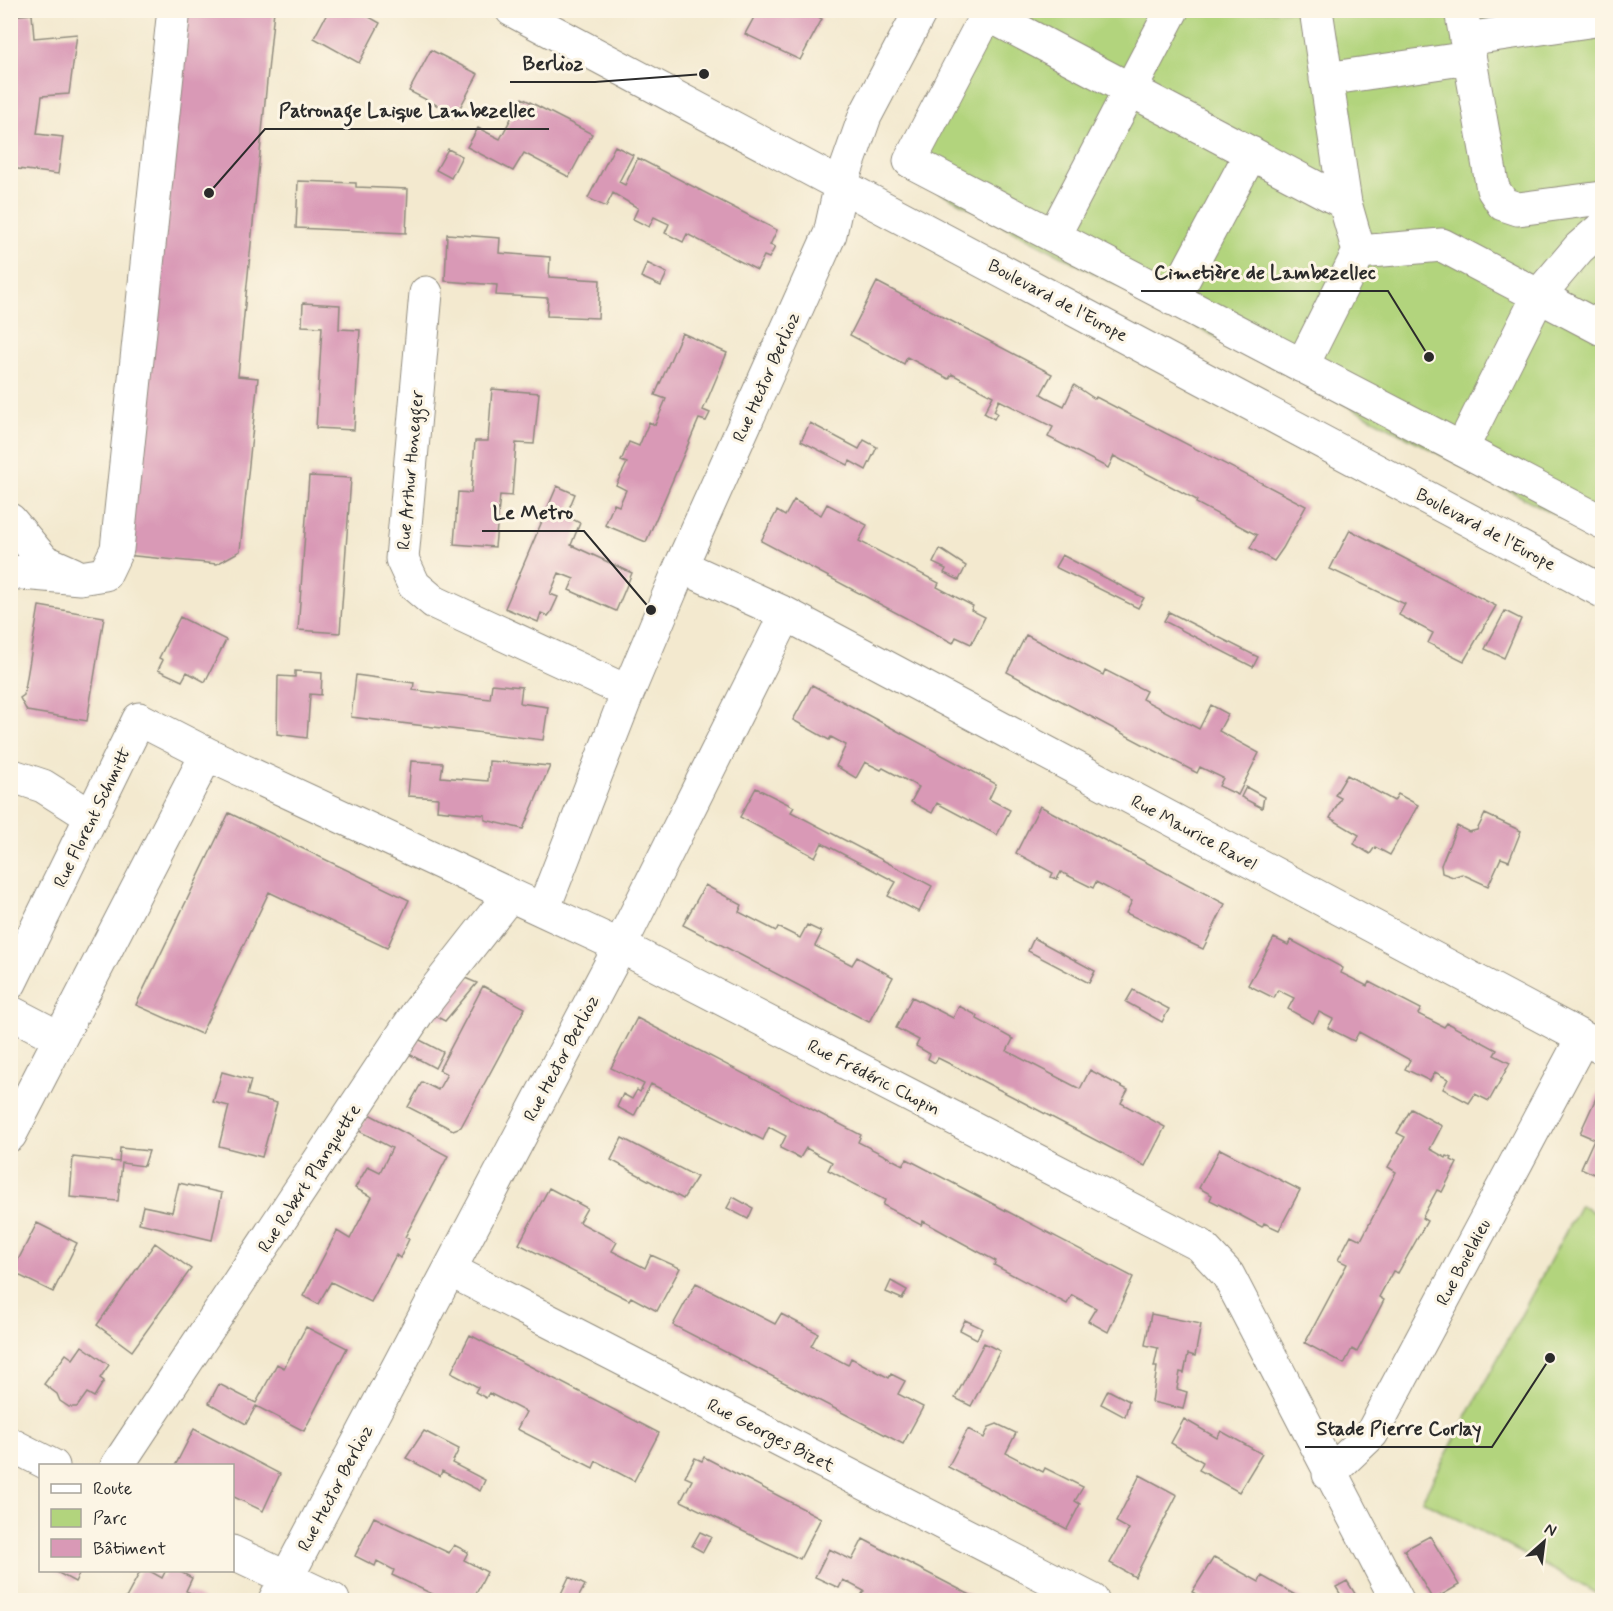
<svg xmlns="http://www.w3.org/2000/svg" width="1613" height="1611" viewBox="0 0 1613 1611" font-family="Mynerve,sans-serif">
  <rect width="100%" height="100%" fill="#fcf5e5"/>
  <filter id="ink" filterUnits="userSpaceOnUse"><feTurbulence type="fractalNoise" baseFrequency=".0167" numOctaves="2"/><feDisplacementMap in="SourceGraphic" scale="12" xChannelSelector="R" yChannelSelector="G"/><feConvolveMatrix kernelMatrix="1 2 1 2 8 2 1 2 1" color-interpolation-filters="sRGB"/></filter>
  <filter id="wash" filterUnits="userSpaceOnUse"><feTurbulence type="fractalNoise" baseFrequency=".008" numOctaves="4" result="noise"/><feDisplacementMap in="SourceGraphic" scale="24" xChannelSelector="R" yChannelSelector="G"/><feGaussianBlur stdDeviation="1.35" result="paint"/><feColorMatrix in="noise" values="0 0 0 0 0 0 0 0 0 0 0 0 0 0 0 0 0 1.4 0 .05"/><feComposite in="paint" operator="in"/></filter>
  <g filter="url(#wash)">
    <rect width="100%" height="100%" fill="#f3e9cf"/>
    <path fill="#b2d47d" stroke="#6e8054" stroke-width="1.5" d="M976,11H1602V539L907,175Z
      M1580,1205L1602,1217V1596L1422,1500Z"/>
    <g id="blocks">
      <path fill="#d999b6" d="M181,10H274L238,376L258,378L240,551L217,564L125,555Z
        M329,10H357L380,23L359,63L314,38Z
        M758,10H807L822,19L800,60L745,34Z
        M32,14L34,38L77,34L69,94L42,96L37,134L63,137L58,174L10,168V16Z
        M431,50L478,74L456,115L409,91Z
        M522,98L592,134L569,177L524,153L513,171L467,147L478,128L500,139Z
        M615,146L633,155L619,182L625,185L638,158L777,230L770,245L775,247L769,258L764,256L757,270L687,234L683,242L665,233L669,224L654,217L649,227L633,219L638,208L613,193L606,207L588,198Z
        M448,149L462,156L451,178L436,170Z
        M298,181L356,183V187L408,189L406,233L296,228Z
        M447,234L500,238L499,253L550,257L549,277L600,280L598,318L547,316L548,298L496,295L497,285L445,281Z
        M647,263L667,273L661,286L641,277Z
        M877,282L1052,374L1041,394L1046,397L1064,406L1074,385L1095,399L1096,397L1306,506L1283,548L1274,561L1250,548L1257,535L1196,503L1197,500L1114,456L1108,468L1048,437L1053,427L999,400L994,411L997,413L994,419L984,413L993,396L952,374L949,379L907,357L904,364L850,335Z
        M303,303L340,305L339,329L360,330L354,430L316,428L322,327L302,326Z
        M682,333L727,353L703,410L710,413L706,421L699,419L646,542L605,525L614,504L619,506L626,490L616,485L627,463L621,461L629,442L639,446L649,422L655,425L666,399L655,395Z
        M492,389L539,393L534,444L516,443L512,496L500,495L495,547L454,544L458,492L471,493L475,441H488Z
        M810,423L859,449L864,440L877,447L866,470L850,461L848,465L801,441Z
        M309,476L351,478L340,633L298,630Z
        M557,486L575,494L566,516L580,523L571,545L632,573L616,611L569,590L574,579L559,573L550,594L558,597L551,612L548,616L541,613L538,622L505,608Z
        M794,500L821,515L827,504L867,525L859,541L939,583L937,587L973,606L971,610L985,617L971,644L956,637L953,643L761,541L777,511L785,516Z
        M1350,530L1496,606L1464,661L1428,643L1433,633L1399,615L1405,604L1330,569Z
        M940,549L966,566L959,580L944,573L946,569L933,563Z
        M1062,555L1144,598L1138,608L1055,567Z
        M39,606L104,617L87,721L27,711L20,698L24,695Z
        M1505,611L1521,619L1504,658L1485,649Z
        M1169,612L1258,657L1253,667L1164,621Z
        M180,617L226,640L205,682L187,672L182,681L158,670L163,660L159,658Z
        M1026,635L1103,675L1105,670L1146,691L1142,699L1199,729L1211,705L1228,714L1219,731L1259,753L1238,795L1219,786L1223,778L1200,767L1197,773L1007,672Z
        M295,671L322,673L321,695L310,694L307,738L277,734L278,676L295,677Z
        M356,675L414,683L413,690L490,699L492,684L522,687L520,703L548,707L543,740L351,717Z
        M812,685L996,784L989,799L1010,810L997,835L937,803L932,813L911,802L919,787L883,768L881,770L865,762L856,778L836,766L846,745L831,737L829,740L793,720Z
        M411,761L443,763L441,777L488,781L489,761L550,766L523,829L485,820V815L437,810L438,798L408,796Z
        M1347,775L1394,801L1398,794L1418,805L1390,855L1375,847L1370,854L1354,844L1359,835L1330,818L1341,798L1335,795Z
        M1246,787L1264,797L1262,808L1241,797Z
        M756,788L794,807L791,812L932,886L919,912L888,896L896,882L822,843L815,857L740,817Z
        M1040,806L1225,904L1203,949L1126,913L1132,901L1096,882L1093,888L1061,872L1057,879L1051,877L1053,873L1016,853Z
        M229,813L409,900L387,948L269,892L201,1034L136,1005Z
        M1485,814L1521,831L1509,861L1501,858L1488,886L1462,874L1453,877L1442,873L1441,865L1457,826L1469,832L1477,830Z
        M705,885L742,905L739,912L776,931L778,927L800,938L807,925L822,932L815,946L852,965L857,957L893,977L869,1022L683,925Z
        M1034,938L1095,971L1089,983L1028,951Z
        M1274,938L1288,945L1291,940L1343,968L1341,973L1367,986L1369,982L1421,1009L1418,1014L1444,1027L1447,1023L1497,1050L1494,1055L1510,1063L1489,1101L1475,1094L1469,1103L1443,1089L1448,1079L1435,1072L1430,1081L1405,1069L1410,1060L1359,1032L1354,1041L1328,1028L1333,1019L1319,1012L1313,1023L1288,1009L1294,998L1278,990L1274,998L1248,985Z
        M465,978L477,983L445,1021L435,1016Z
        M483,986L525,1008L461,1127L453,1130L408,1107L422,1082L438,1090L447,1074L439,1070Z
        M1133,990L1169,1009L1162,1022L1126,1002Z
        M912,997L953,1018L959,1006L978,1016L977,1019L1013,1039L1007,1051L1080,1089L1090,1070L1128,1090L1121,1103L1165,1127L1145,1166L952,1065L938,1058L935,1063L928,1059L930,1054L916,1046L919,1040L896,1028Z
        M637,1018L861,1135L858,1142L903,1165L907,1159L1133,1277L1108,1332L1088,1321L1096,1308L1072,1295L1067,1304L994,1265L996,1261L959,1241L923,1221L921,1225L883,1205L885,1200L828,1170L832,1162L806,1148L800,1158L780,1148L786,1136L769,1127L763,1140L651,1084L634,1116L617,1107L623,1094L632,1099L637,1090L640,1092L644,1084L611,1068Z
        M418,1039L443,1052L435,1068L407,1053Z
        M222,1072L251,1080L247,1095L277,1103L262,1157L219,1146L229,1106L213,1102Z
        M1601,1087L1602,1088V1178L1581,1168L1594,1139L1580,1133Z
        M1411,1109L1442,1126L1430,1149L1446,1158L1447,1156L1452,1158L1451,1160L1457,1163L1442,1192L1437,1190L1422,1218L1427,1221L1398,1273L1393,1271L1379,1297L1384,1300L1357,1352L1352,1349L1344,1364L1305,1343L1347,1264L1338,1260L1351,1235L1361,1240L1396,1172L1388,1167L1405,1137L1397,1133Z
        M369,1114L448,1156L405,1237L409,1239L400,1258L396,1255L371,1302L331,1282L318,1304L303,1296L337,1231L350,1239L372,1197L355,1188L368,1166L380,1172L392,1148L359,1131Z
        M622,1138L697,1177L683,1199L611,1160Z
        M120,1148L149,1151L144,1166L122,1163L118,1201L70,1197L73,1157L119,1162Z
        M1220,1149L1300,1190L1279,1230L1264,1223L1262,1227L1236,1213L1210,1200L1212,1195L1199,1188Z
        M179,1183L222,1193L212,1240L139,1223L143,1206L172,1212Z
        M549,1188L587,1208L579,1222L617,1242L612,1251L645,1268L651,1255L680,1268L657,1311L631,1297L629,1300L519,1244Z
        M733,1197L753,1208L748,1219L727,1208Z
        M37,1223L77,1243L53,1292L12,1272Z
        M155,1243L191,1269L132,1351L97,1325Z
        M891,1281L907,1290L902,1299L886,1292Z
        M696,1283L775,1324L781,1314L818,1333L811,1346L848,1365L851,1358L889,1378L891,1374L905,1381L898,1394L923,1407L903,1444L673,1325Z
        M1151,1314L1201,1324L1195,1356L1188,1354L1184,1373L1180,1372L1177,1389L1187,1392L1183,1409L1152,1402L1157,1367H1154L1158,1348L1145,1345Z
        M965,1320L982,1328L977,1339L960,1330Z
        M306,1327L347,1348L304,1431L256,1406L246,1424L209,1403L219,1384L256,1403L277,1364L284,1368Z
        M470,1335L659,1433L634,1481L596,1461L593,1468L517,1429L526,1412L489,1393L486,1398L475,1392L478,1387L451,1373Z
        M984,1343L1000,1351L971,1406L955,1398Z
        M82,1346L109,1365L100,1378L104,1381L94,1397L87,1393L77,1407H69L60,1401L57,1394L44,1384L66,1354L73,1359Z
        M1108,1390L1129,1401L1125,1417L1101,1404Z
        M1184,1419L1217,1438L1221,1431L1262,1454L1239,1492L1199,1470L1203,1462L1171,1443Z
        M997,1424L1016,1433L1006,1453L1043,1472L1045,1468L1083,1487L1075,1501L1080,1504L1067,1529L948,1467L968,1429L984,1438L989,1427Z
        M194,1429L280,1474L263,1511L232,1496V1466H175Z
        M424,1431L459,1449L452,1463L485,1480L480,1491L442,1471L440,1476L406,1458Z
        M704,1457L821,1518L800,1559L681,1501L692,1480L685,1477L695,1458L702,1461Z
        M1140,1475L1177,1495L1135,1577L1110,1563L1129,1529L1116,1522Z
        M374,1517L449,1553L454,1545L468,1552L464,1560L487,1572L473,1600H445L392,1575L394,1570L377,1561L375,1566L355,1556Z
        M700,1532L711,1537L703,1552L692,1546Z
        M1430,1536L1459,1585L1433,1600L1404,1550Z
        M863,1539L901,1559L980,1600H894L883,1594L879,1600H861L859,1599L864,1591L843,1580L839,1588L815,1577L829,1549L852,1560Z
        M1214,1557L1259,1582L1262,1576L1304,1600H1207L1192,1592Z
        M53,1570H81L75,1582Z
        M141,1570H148L162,1578L166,1570H177L192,1578L186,1591L205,1600H125Z
        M569,1577L585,1585L577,1600H558Z
        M1347,1581L1359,1600H1344L1336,1587Z"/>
    </g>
  </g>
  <g filter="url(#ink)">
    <use href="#blocks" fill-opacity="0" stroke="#8f8a7d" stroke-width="1.5"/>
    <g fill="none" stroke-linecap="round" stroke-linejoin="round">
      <defs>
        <path id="minor" d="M1316,10L1345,203
          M1461,10L1493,189L1503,204L1518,209L1602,198
          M1466,39L1602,19
          M1326,79L1469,58
          M1054,235L1172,10
          M426,293L402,559L414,585L434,602L628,692
          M1173,299L1251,153
          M1602,329L1442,245L1359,252L1345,203L987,14L910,161L1602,522
          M1302,366L1359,252
          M1462,448L1539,295L1579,248L1602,228
          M10,520L44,561L73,574
          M681,566L786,614L1602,1048
          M10,572L80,578L105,574L117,549L173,18
          M10,775L43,786L92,817
          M543,910L628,692L681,566L830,234L841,184L865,116L921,10
          M10,983L139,719L207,754L620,946L1200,1245L1228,1275L1397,1600
          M10,1012L60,1038
          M10,1135L207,754
          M450,1270L1092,1600
          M10,1444L53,1466
          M117,1466L418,1012L509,896
          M1329,1474L1372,1433L1582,1039
          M232,1552L333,1600
          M275,1600L611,964L786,614"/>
        <path id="major" d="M512,10L1602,591"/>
      </defs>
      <use href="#minor" stroke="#8f8a7d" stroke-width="35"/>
      <use href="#major" stroke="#8f8a7d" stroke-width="35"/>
      <use href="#minor" stroke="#fff" stroke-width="33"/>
      <use href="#major" stroke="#fff" stroke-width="33"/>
    </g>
  </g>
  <g text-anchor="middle" stroke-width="6" stroke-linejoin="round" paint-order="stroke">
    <g font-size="18" fill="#2b2b2b" stroke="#fcf5e5">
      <text transform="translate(1058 300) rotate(28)" y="6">Boulevard de l'Europe</text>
      <text transform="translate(766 377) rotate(-66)" y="6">Rue Hector Berlioz</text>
      <text transform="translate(410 470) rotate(-85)" y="6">Rue Arthur Honegger</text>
      <text transform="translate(1486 529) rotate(28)" y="6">Boulevard de l'Europe</text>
      <text transform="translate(92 817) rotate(-64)" y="6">Rue Florent Schmitt</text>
      <text transform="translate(1194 832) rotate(28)" y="6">Rue Maurice Ravel</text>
      <text transform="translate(561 1058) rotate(-62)" y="6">Rue Hector Berlioz</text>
      <text transform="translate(874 1077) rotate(27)" y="6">Rue Frédéric Chopin</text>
      <text transform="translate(309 1178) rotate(-57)" y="6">Rue Robert Planquette</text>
      <text transform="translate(1463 1262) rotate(-62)" y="6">Rue Boieldieu</text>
      <text transform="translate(771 1435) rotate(27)" y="6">Rue Georges Bizet</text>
      <text transform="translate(335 1488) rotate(-62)" y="6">Rue Hector Berlioz</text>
    </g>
  </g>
  <path fill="none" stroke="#2b2b2b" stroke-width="2" d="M704 74L595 82H510M209 193L265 129H549M1429 357L1388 291H1141M651 610L584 531H482M1550 1358L1492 1447H1305"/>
  <g fill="#2b2b2b" stroke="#fcf5e5" stroke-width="2">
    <circle cx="704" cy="74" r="6"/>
    <circle cx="209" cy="193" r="6"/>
    <circle cx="1429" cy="357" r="6"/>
    <circle cx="651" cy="610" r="6"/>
    <circle cx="1550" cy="1358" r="6"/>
  </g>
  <g font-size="20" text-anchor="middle" font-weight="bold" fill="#2b2b2b" stroke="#fcf5e5" stroke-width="6" stroke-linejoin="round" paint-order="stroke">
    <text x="553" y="70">Berlioz</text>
    <text x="407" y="117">Patronage Laique Lambezellec</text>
    <text x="1265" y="279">Cimetière de Lambezellec</text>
    <text x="533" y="519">Le Metro</text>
    <text x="1399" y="1435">Stade Pierre Corlay</text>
  </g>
  <rect width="1613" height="1611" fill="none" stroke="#fcf5e5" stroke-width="36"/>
  <rect x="39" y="1464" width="195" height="108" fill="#fcf5e5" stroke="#a8a49b" stroke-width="1.5"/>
  <rect x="51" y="1484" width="30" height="9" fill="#ffffff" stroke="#a8a49b" stroke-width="1.5"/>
  <text x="93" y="1494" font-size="18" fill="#2b2b2b">Route</text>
  <rect x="51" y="1509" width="30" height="18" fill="#b2d47d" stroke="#a8a49b" stroke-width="1.5"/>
  <text x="93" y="1524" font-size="18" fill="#2b2b2b">Parc</text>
  <rect x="51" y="1539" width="30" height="18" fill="#d999b6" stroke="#a8a49b" stroke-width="1.5"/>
  <text x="93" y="1554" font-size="18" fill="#2b2b2b">Bâtiment</text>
  <g transform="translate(1544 1542) rotate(28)" stroke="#fcf5e5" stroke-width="4.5" paint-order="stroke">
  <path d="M0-4.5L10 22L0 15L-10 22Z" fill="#2b2b2b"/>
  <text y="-9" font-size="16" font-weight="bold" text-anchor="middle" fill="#2b2b2b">N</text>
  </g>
</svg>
